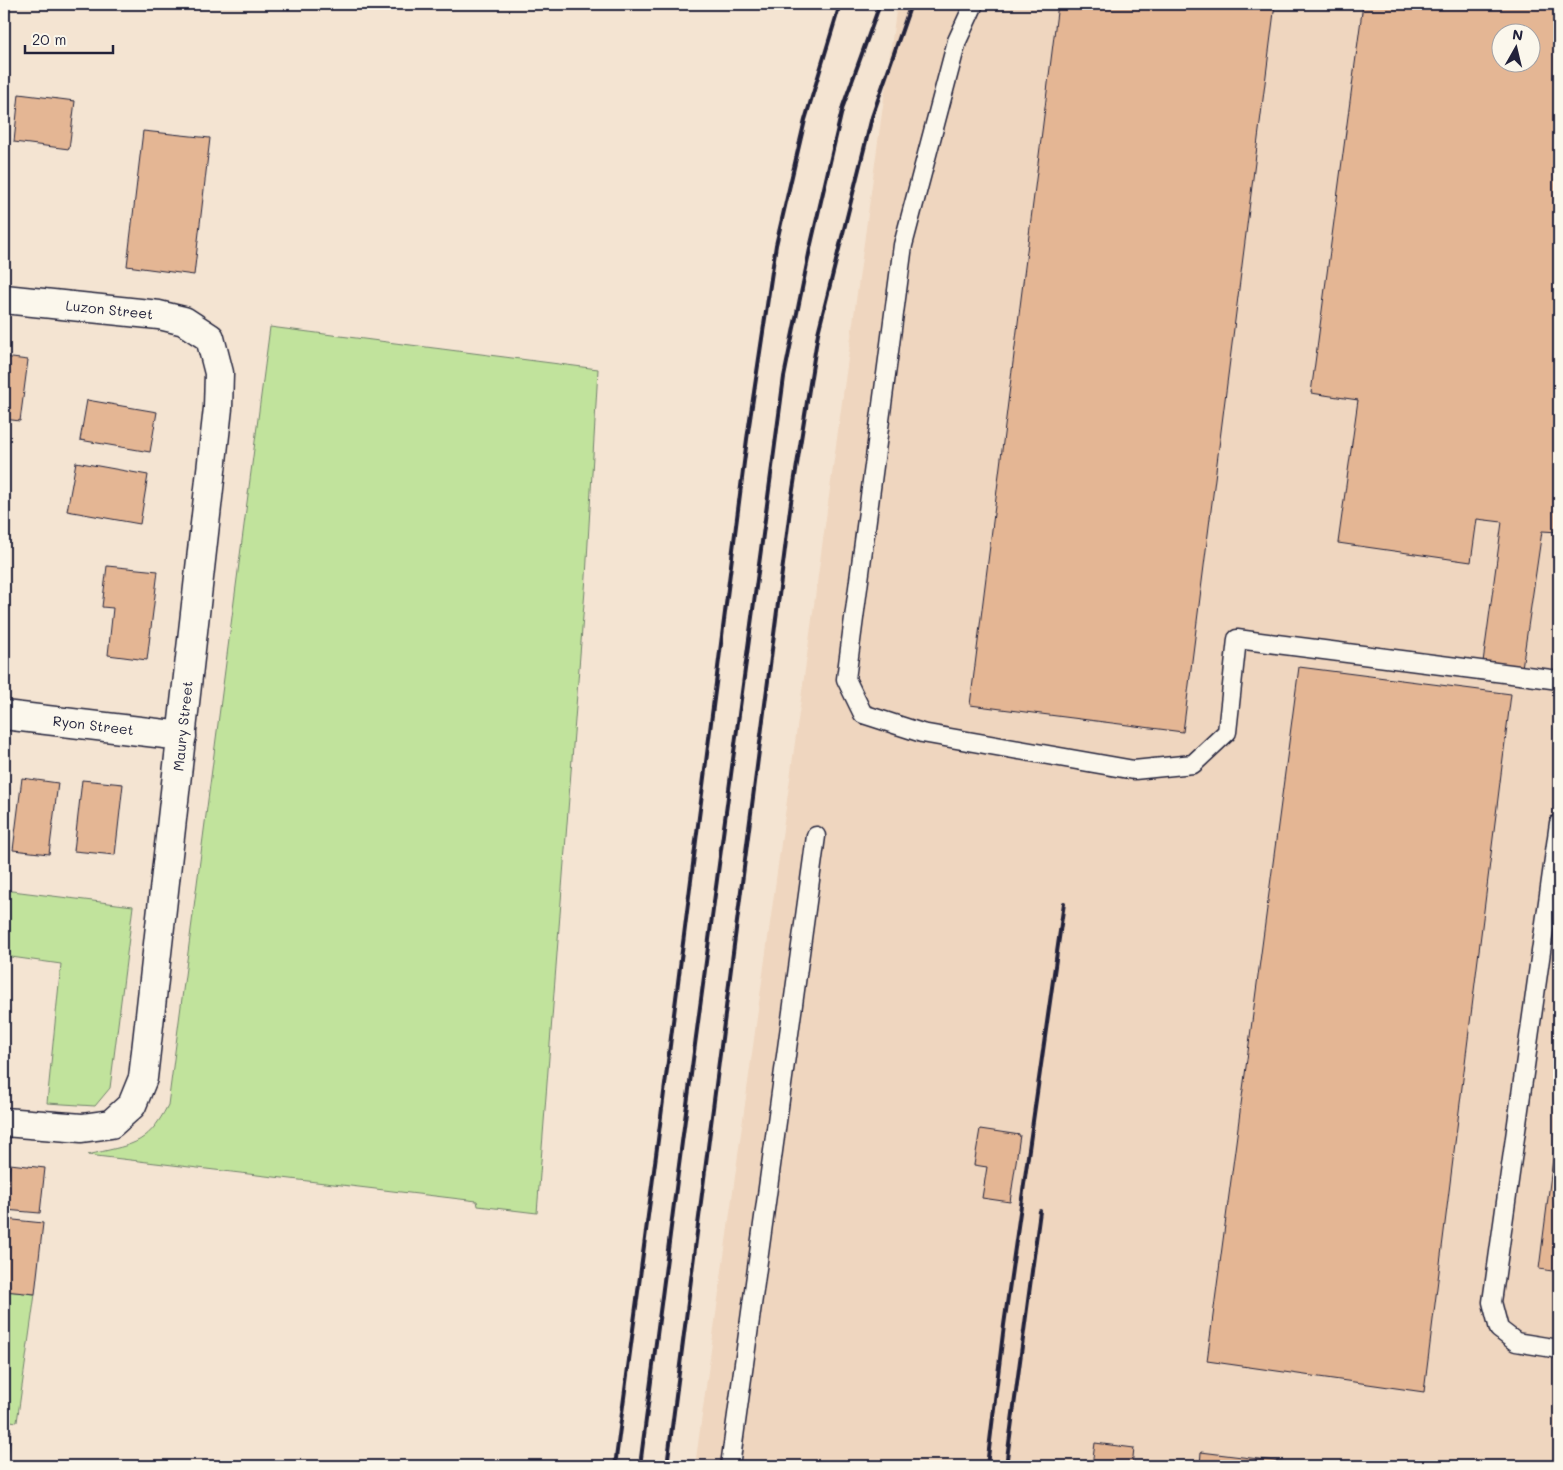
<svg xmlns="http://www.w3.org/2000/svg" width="1563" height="1470" viewBox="0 0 1563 1470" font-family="Mali,sans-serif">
  <rect width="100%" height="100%" fill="#f4e4d2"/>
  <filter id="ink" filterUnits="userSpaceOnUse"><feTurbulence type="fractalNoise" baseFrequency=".02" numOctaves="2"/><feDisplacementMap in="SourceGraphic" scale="10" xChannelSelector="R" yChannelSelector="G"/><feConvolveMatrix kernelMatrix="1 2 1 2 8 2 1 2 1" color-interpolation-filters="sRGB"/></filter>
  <g filter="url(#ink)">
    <path fill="#efd6bf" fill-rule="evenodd" d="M897,4H1559V1466H695ZM1500,32H1530V62H1500Z"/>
    <path fill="#c1e39c" stroke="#72826c" d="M270,327L598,369L586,577L537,1213L478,1206L477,1201L88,1155C130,1144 146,1148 168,1105Z
      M4,890L133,906L110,1088L95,1106L47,1103L61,964L4,956Z
      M8,1291L35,1294L17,1422L4,1420V1319Z"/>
    <path fill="#e4b694" stroke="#22223b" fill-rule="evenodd" d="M1058,4H1275L1183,732L970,705Z
      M1363,4H1559V532L1542,531L1522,668L1483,662L1502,522L1477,519L1471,562L1338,543L1358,400L1311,393ZM1500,32H1530V62H1500Z
      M19,94L75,101L69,149L14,142Z
      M143,131L210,138L194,275L127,266Z
      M4,357L28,360L20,421L4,419Z
      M87,400L157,412L150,452L80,440Z
      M76,462L148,475L140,524L67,511Z
      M4,510L9,511L4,542Z
      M107,566L158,571L147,660L108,655L113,608L102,607Z
      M1299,667L1511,694L1424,1392L1207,1361Z
      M22,778L58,783L49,854L13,850Z
      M82,780L123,784L115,855L74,851Z
      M1559,1111V1272L1539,1269Z
      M980,1129L1020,1135L1010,1202L982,1198L987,1167L974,1165Z
      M10,1164L45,1168L40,1213L5,1210Z
      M4,1219L43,1223L35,1294L4,1291Z
      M4,1429L11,1430L7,1466H4Z
      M1095,1443L1134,1448L1132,1466H1092Z
      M1201,1452L1283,1462L1282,1466H1200Z"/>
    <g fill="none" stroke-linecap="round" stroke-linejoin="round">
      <defs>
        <path id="service" d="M974,4L957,41L903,245L846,679L863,714L922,733L1134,770L1193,764L1227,732L1237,639L1559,680
          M1559,823L1492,1302L1499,1329L1516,1342L1559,1349
          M730,1466L816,836"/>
        <g id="minor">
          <path id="s1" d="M4,299L159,315L184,321L210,338L219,373L218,408L143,1078L132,1105L111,1124L82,1128L4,1122"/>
          <path id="s2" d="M4,715L182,736"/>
        </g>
      </defs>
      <use href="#service" stroke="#22223b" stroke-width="21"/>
      <use href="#minor" stroke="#22223b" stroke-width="31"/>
      <use href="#service" stroke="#fbf7ec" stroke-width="18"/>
      <use href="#minor" stroke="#fbf7ec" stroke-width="28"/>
      <path stroke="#22223b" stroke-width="4" d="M615,1466L658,1140L747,439L776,245L805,120L840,4
        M640,1466L682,1142L784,377L811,244L843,106L880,4
        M667,1466L791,502L818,333L872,117L911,4
        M987,1466L1004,1325L1064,903
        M1006,1466L1040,1211"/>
    </g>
  </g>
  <g text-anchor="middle" stroke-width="4.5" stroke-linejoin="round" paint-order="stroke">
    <g font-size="14" fill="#22223b" stroke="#fbf7ec">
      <text dy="5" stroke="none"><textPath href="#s1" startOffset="106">Luzon Street</textPath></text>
      <text dy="5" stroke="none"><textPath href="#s2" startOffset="90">Ryon Street</textPath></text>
      <text transform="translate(183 726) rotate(-84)" y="5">Maury Street</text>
    </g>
  </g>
  <rect width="1563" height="1470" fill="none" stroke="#fbf7ec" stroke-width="20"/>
  <rect x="10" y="10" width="1543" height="1450" fill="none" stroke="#22223b" stroke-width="2" filter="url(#ink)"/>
  <g transform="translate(1516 48) rotate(8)"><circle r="24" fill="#fbf7ec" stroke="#a4a2a5"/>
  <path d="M0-4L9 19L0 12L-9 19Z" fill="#22223b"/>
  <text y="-8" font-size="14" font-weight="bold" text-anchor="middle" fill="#22223b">N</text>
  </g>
  <path d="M25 45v8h88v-8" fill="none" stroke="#22223b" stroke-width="2.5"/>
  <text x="32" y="45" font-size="15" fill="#22223b" stroke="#fbf7ec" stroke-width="4" paint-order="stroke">20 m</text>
</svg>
